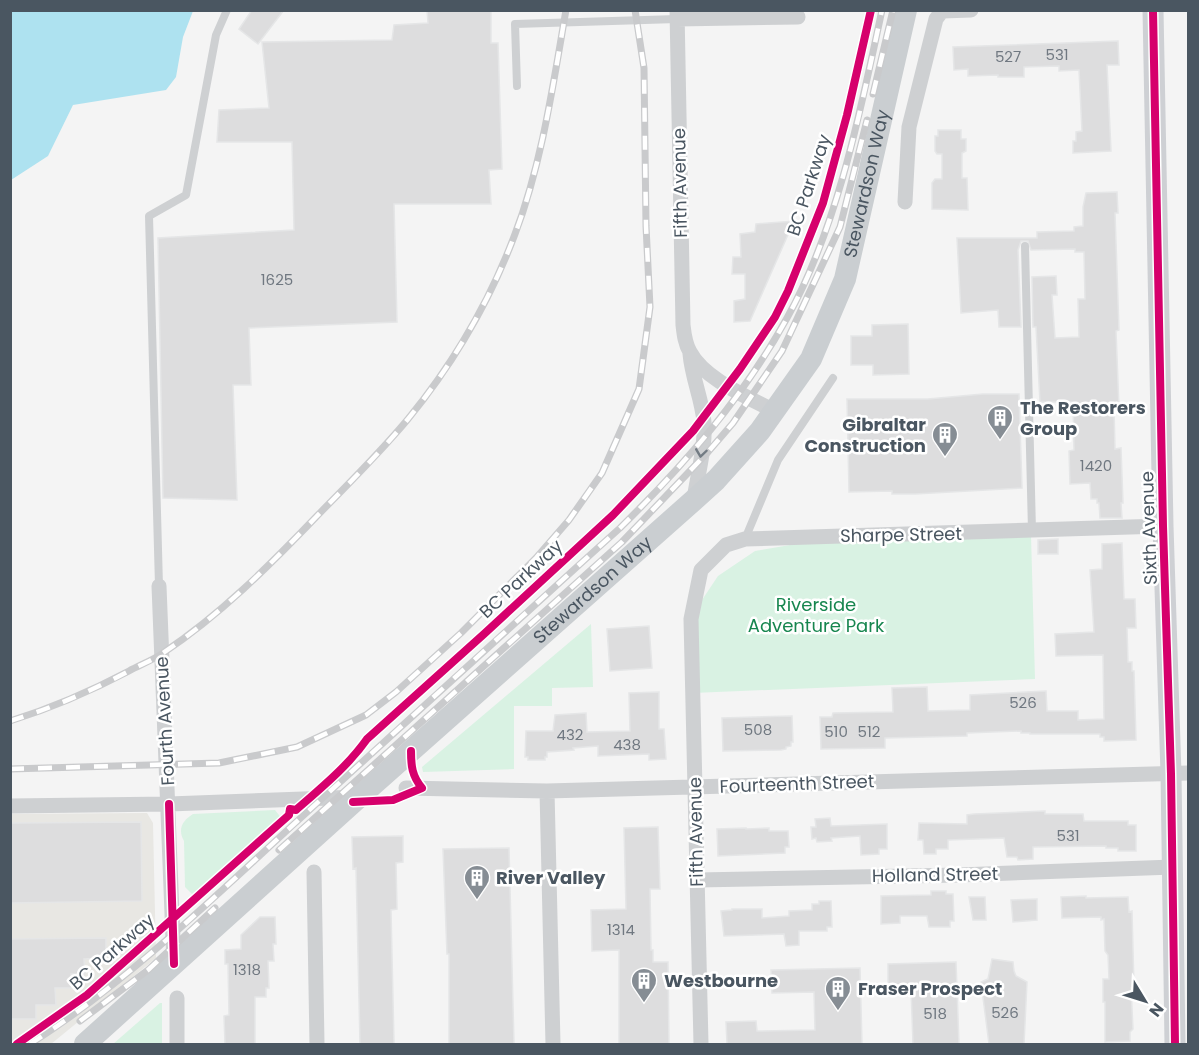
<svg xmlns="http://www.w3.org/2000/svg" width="1199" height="1055" viewBox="0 0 1199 1055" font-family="Poppins,sans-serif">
  <rect width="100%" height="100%" fill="#f4f4f4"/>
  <path fill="#e8e7e3" d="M147,813L153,823L156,958L51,1044H11L10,814Z"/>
  <path fill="#d9f2e3" d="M1031,535L1035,679L693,693L690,618L718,576L755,551L808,542Z
    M591,624L593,687L552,688V706H514V769L423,772L422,767Z
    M275,810L282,819L194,896L185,887L184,841C177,829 183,820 193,814Z
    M160,1003H162V1044H113Z"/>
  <path fill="#aee2f0" d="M11,10H193V11L183,37L176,77L166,90L73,105L48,156L11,180Z"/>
  <path fill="#ddddde" stroke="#e5e6e7" stroke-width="1.5" d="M252,10H284L258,44L239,29Z
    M427,10H491V43H498L502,169L489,170L491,204H394L397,322L249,328L251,385H233L237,500L163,498L158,238L294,230L292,142H217L219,110L269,108L262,42L392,40L394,25L428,23Z
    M1118,41L1119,65H1107L1111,151L1073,153V141H1076V132L1082,131L1079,70L1059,71V66L1024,67V77H998V75L968,76V69L954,70L953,47Z
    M938,130H961V139H966V151L962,153V178H967L968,210L932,209V183L935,179H942V154H937L935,151V136H938Z
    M1117,192L1118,213H1115L1119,330L1116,331L1119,408H1114L1115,449L1121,448L1123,503H1121L1122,518H1100L1099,503H1097V499H1091L1090,483L1070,484L1069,451L1074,450L1073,402H1040L1036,327H1033L1032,277L1056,276L1057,295H1052L1055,338L1079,337L1078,299H1085L1084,252H1075V249L1031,250L1028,241H1021L1018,250L1021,327H999L998,310L961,313L957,238H1037V232L1074,231V227L1083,226V207L1086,193Z
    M794,221L750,321L734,322V301L745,299V274H732L733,257H741L740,234L755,232L756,224Z
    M908,324L909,374L873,375V365H851V336H872V325Z
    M983,394H1019L1022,488L915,494H892V491L849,492L847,399H928Z
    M1058,539V554H1038V540Z
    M1122,543L1124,599H1135L1136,628H1127L1128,662H1132V671H1134L1136,740L1104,741V737H1100V734H1030V733H1021V731L967,733V736L885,738V748L821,749L820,717H832L833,713L893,712L892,688L927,687L928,711L970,710V695L1046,691L1047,711H1078V720L1104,719L1103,655L1056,656L1055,634L1094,632L1090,570L1102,569V544Z
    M649,626L652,668L610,671L607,629Z
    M659,692V729H664L666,759L649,760V754L598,756V746L573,748L574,750L547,752V757H545V760H528V757H525L526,731H553L555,715L586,713L587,732L630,731L629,693Z
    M792,716L793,742H791V746L786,747V749L781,750L723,751L722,718Z
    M1045,811V814H1083L1084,821H1128V825H1136V851H1118V848H1106V846L1033,847V859L1018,860L1017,857H1007L1004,838L948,840V849H936V854H924L923,840H918L919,823L967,824V815L974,814Z
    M830,818L831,826L887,824V849H879V854L861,855L860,836L831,838L832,841L817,842L816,838L812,839L811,827H816L815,819Z
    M141,822L142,901L10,903V823Z
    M658,827L660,889H650L651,950H653V962H668L669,1044H619V950L592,951L591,910L626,909L624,828Z
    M746,828V829L769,828V831H788L789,847H785V853L718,856L717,829Z
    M403,836V862L396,863L397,909L391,910L394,1044H360L356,868L353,869L352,837Z
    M509,848L514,1044H449V954H447L443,849Z
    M931,891H946V894H953L954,921H950V927H929L927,916H900V923L881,924V896L931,895Z
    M1086,896V898L1128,897L1129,912L1132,911L1134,988H1131L1133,1029L1130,1032V1041L1105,1042V1002H1103V979H1109L1108,955L1105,951L1104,919L1101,920V917L1062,918L1061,897Z
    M969,897H985L986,920H973Z
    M1037,899V920L1013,922L1011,900Z
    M819,901H831L832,927H827V931H799V945L786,946L784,934L724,936L721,911L732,910V909H762V918L789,916V911L812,910V904H819Z
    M260,917H275L276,944H273L274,961H268L269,988H266V997H255V1044H225L224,1016L229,1015L228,964H225V950L241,949V935Z
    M106,938V958L84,959L85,974H71L72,988H55L56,1005H36V1019H10V939Z
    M992,959L1013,962L1014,971L1016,976L1027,982L1024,1044H989L981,982L988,979Z
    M956,962L959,1044H913L911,989L888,990V964Z
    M860,968L862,1044H727L726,1022L756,1021L757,1031L815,1030L814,992L772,993L771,970Z"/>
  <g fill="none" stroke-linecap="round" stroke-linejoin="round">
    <path stroke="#ced0d2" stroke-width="8" d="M517,86L515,24L677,19
      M1025,246L1032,531
      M745,539L778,460L833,378
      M159,586L149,216L186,195L216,35L227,10"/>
    <path stroke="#ced0d2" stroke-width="15" d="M677,10L683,325C684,334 685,344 690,352C704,379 748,397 774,411
      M677,19L798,17
      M905,202L909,127L936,19L942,11L971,10
      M690,354C692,378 702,399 704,422C706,446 697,477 694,500
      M159,586L174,964
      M406,788L547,791L1188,773
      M547,791L553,1044
      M10,806L169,804L359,797
      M314,872L317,1044
      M697,880L959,875L1173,867
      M177,998V1044
      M701,1044L691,619L701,570L726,545L745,539L1163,526"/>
    <path stroke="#ced0d4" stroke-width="21" d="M1153,10L1163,526L1171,774L1175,1044"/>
    <path stroke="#caced1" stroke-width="22" id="s1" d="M85,1044L359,797L694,500L716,480L760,431L811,359L845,279L906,10"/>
    <defs>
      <path id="rail" d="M873,94L893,10
        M10,721C52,708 91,691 129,671C140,665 153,660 163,653C220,615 269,566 316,517C347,485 379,454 408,419C453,364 490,301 515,234C542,163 553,85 566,10
        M10,769L219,763L297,747L366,715L396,692L461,633L536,558L569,520L602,473L639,389L650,307L646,226L644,68L635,10
        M279,850L622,542L708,452L733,423L782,351L840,227L867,120
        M80,1021L148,970L215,908
        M30,1044C127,982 210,901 294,824C403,725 511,626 620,528C684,465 743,398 787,318C838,226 860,113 882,10"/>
    </defs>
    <use href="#rail" stroke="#c9cacc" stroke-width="7"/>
    <use href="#rail" stroke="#fff" stroke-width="4.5" stroke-dasharray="14" stroke-linecap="butt"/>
    <defs>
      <path id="cycleway" d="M1153,10L1163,526L1171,774L1175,1044
        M353,802L393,800L422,788C412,776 411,766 411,751
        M169,804L174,964
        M17,1044L87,995L289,815L290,809L296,810C321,788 348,766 367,739L484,634L613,515L693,431L740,369L775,317L788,291L823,203L847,115L871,10"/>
    </defs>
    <use href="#cycleway" stroke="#fff" stroke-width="11"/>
    <use href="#cycleway" stroke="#d6006c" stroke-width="8"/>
  </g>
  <defs><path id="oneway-chevron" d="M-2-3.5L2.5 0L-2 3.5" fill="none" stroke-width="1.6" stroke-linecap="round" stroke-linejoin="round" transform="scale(1.5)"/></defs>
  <use stroke="#727b83" href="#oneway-chevron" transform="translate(701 453) rotate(98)"/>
  <defs>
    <symbol id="building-pin" viewBox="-11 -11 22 30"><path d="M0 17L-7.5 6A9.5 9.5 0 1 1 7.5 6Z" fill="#868d94" stroke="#fff"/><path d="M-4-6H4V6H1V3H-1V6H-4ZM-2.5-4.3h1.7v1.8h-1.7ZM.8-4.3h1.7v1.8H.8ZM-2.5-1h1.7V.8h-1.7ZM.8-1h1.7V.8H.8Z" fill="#fff"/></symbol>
  </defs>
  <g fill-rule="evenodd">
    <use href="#building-pin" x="985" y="403" width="30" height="40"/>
    <use href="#building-pin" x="930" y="420" width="30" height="40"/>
    <use href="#building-pin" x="462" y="863" width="30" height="40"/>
    <use href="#building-pin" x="629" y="966" width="30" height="40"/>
    <use href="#building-pin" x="823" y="974" width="30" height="40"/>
  </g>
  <g text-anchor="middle" stroke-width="5" stroke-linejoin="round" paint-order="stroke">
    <g font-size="15" fill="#707881">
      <text x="1057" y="60">531</text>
      <text x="1008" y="62">527</text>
      <text x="277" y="285">1625</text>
      <text x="1096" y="471">1420</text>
      <text x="1023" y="708">526</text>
      <text x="758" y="735">508</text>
      <text x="836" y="737">510</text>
      <text x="869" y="737">512</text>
      <text x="570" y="740">432</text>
      <text x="627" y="750">438</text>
      <text x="1068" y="841">531</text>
      <text x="621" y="935">1314</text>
      <text x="247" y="975">1318</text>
      <text x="1005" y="1018">526</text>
      <text x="935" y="1019">518</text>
    </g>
    <g font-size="18" fill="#4a5661" stroke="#fff">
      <text transform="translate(680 183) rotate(-91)" y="6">Fifth Avenue</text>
      <text dy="6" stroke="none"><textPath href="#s1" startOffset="1185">Stewardson Way</textPath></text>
      <text transform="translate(809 185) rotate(-72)" y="6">BC Parkway</text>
      <text transform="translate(1149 528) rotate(-92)" y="6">Sixth Avenue</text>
      <text transform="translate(901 535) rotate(-1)" y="6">Sharpe Street</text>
      <text transform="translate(521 579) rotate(-43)" y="6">BC Parkway</text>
      <text dy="6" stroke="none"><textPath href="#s1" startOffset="681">Stewardson Way</textPath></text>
      <text transform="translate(165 721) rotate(-93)" y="6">Fourth Avenue</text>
      <text transform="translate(797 784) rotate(-2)" y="6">Fourteenth Street</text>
      <text transform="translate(696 832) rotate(-91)" y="6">Fifth Avenue</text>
      <text transform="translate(935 875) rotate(-1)" y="6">Holland Street</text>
      <text transform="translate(112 952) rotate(-41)" y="6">BC Parkway</text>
    </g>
    <g font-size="18" font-weight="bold" fill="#4a5661" stroke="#fff" text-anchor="start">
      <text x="1020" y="414">The Restorers<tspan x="1020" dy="21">Group</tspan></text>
      <text x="926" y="431" text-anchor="end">Gibraltar<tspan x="926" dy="21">Construction</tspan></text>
      <text x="496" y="884">River Valley</text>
      <text x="664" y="987">Westbourne</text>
      <text x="858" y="995">Fraser Prospect</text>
    </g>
    <g font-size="18" fill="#17864f" stroke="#fff">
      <text x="816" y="611">Riverside<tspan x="816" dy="21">Adventure Park</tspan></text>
    </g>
  </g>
  <rect width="1199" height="1055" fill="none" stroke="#4a5661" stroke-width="24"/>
  <g transform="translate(1145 1001) rotate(128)" stroke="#ffffff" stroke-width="4.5" paint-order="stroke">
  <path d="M0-4.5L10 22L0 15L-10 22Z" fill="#4a5661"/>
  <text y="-9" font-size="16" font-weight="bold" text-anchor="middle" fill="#4a5661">N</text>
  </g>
</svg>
